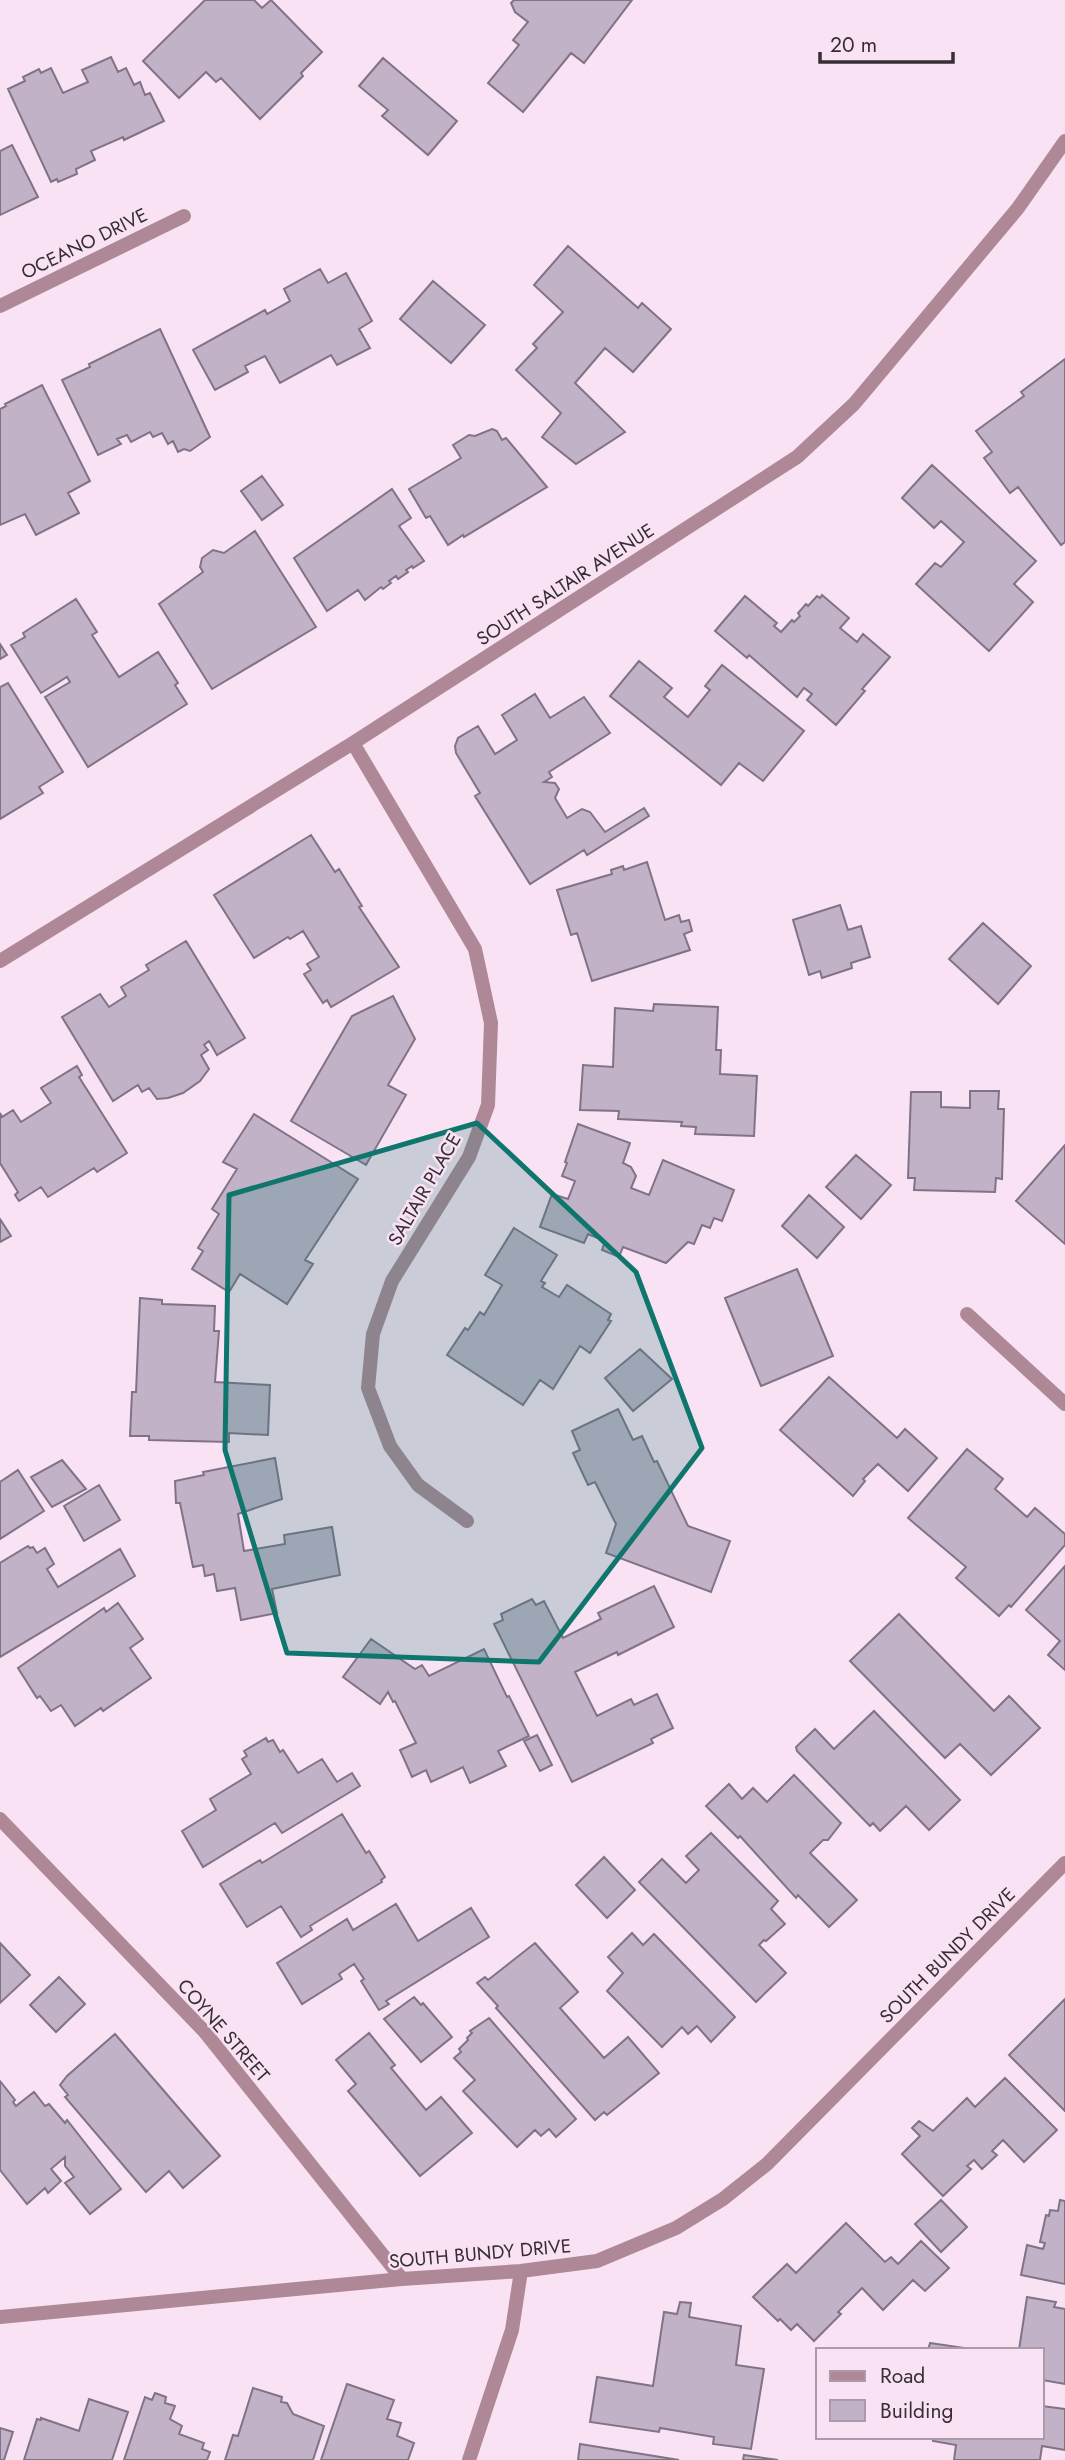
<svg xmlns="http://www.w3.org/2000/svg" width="1065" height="2460" viewBox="0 0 1065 2460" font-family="Jost,sans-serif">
  <rect width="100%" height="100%" fill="#f9e2f3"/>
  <path fill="#c1b2c7" stroke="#817387" stroke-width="2" d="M205,0H254L262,8L271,0L322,52L301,73L303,76L260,119L221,78L216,82L206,72L179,98L143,61Z
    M514,0H632L584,63L571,53L523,112L488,83L519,45L513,40L528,22L515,12L511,3Z
    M111,57L118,72L126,68L134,85L140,82L145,95L150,93L164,121L124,140L123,137L91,151L95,160L76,169L77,174L58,182L57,179L51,182L8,89L25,81L23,77L39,69L41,73L51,68L63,93L88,82L82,70Z
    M383,58L457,121L428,155L382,116L388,110L359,86Z
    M12,145L38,197L0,215V151Z
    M568,246L638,308L642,303L671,329L633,372L605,348L575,383L625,432L576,464L542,437L561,413L516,370L537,348L533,344L563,312L534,285Z
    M320,269L328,283L346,273L372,321L359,329L370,348L337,365L331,355L280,383L265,356L245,366L248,372L215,390L193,350L265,310L267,314L290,301L284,289Z
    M433,281L485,325L451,363L400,319Z
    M160,329L210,437L190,451L184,449L178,452L173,441L168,444L162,433L153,437L150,432L131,442L127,435L117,439L121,444L98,455L62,380L90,367L89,364Z
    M1065,359V542L1061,545L1018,487L1010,493L984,458L992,452L976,431L1024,396L1021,392Z
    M42,385L90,481L68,493L79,513L36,535L25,514L0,525V409L6,406L5,404Z
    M492,429L497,431L502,440L506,438L547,487L464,537L463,535L448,545L430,516L426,518L409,489L461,458L453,445L469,435L475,436Z
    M932,465L1036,561L1014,584L1033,602L989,651L916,584L935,563L941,567L964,542L941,521L934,528L902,498Z
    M262,476L283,505L262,520L241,491Z
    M392,489L411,518L399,526L424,561L413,568L412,566L406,570L408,572L398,579L396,576L389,581L391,583L383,589L381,587L365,600L358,590L327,611L294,558Z
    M255,531L316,627L212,689L159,604L203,572L200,567L202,558L213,550L224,553Z
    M822,595L849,618L840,628L857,642L863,634L890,657L862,689L865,691L836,725L807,700L812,694L804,688L797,697L749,655L747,658L715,631L745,596L777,623L774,626L781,632L792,620L794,622L800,616L798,613L806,604L808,606L817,596L820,598Z
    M76,599L97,632L92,635L119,677L158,652L178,683L175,685L187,704L88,767L45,697L70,682L67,677L41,693L11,645L25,637L23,633Z
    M0,644L7,655L0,659Z
    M639,661L672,688L664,697L688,717L710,690L705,686L722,665L804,731L763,781L739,763L721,785L610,696Z
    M8,683L63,772L39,787L43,793L0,819V687Z
    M535,694L550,718L584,697L610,733L549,772L552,777L544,782L555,783L559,789L555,798L567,818L582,809L590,812L605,832L644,808L649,816L587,855L584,850L530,884L475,796L480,793L456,753L455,746L458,738L478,726L495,754L517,740L502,715Z
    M311,835L335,872L339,869L362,906L359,907L399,967L331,1007L327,1000L323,1003L304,974L311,970L307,964L319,957L303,931L290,939L288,937L254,958L214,895Z
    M647,862L665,920L679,915L681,922L689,920L692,931L684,934L690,950L592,981L577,933L571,935L557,890L612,874L611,870L623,866L624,870Z
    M840,905L848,930L861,926L870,957L851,963L852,968L822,978L820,971L809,975L793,920Z
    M983,923L1031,966L998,1004L949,959Z
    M186,941L245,1038L217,1055L209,1041L204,1045L208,1050L201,1055L209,1069L200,1081L183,1093L168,1098L157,1099L149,1088L142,1092L138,1085L113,1101L62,1017L100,994L109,1007L126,996L121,987L149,970L146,965Z
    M393,996L415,1039L388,1085L406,1095L366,1165L291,1121L352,1016Z
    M654,1004L718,1007L716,1050H721L720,1074L757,1076L754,1136L695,1134L696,1127L681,1126L682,1122L618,1119L619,1111L580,1110L583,1065L613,1067L615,1008L653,1011Z
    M77,1066L82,1075L79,1077L127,1153L97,1172L94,1168L48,1197L41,1187L19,1201L15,1195L18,1192L0,1163V1113L2,1117L13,1110L21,1122L51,1103L41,1088Z
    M970,1091H999L998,1109H1004L1002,1179L996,1178L995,1192L914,1190L915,1178H908L911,1092H941V1107L970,1108Z
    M254,1114L358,1179L305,1260L313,1264L287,1304L240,1274L229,1292L192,1269L203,1251L198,1248L219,1214L212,1209L237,1169L223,1162Z
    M578,1124L630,1143L623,1163L631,1167L636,1176L631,1188L649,1195L663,1160L734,1190L722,1221L714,1218L710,1228L702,1225L694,1244L688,1242L666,1263L623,1247L619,1257L602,1250L605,1241L588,1234L584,1243L540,1227L552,1194L568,1199L575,1181L562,1176L567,1163L565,1162Z
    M1065,1145V1244L1016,1201Z
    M856,1155L891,1185L861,1219L826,1187Z
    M809,1195L844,1227L817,1258L782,1226Z
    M0,1219L11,1236L0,1242Z
    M514,1228L557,1255L541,1281L545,1283L542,1287L559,1297L567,1285L611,1314L608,1320L611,1321L590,1353L580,1346L553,1389L540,1380L523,1405L447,1355L465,1328L468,1330L480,1312L484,1315L502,1285L485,1275Z
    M797,1269L833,1356L761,1386L725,1298Z
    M140,1298L162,1300V1304L215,1306L214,1331H219L215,1382L270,1385L268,1435L229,1433V1442L149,1440V1436H130L132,1392H136Z
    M640,1349L672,1379L633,1411L605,1378Z
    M829,1377L897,1438L905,1429L937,1458L908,1491L878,1464L863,1479L865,1481L853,1496L780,1430Z
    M618,1409L633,1440L642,1436L654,1462L657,1461L688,1526L730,1541L711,1592L606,1553L616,1524L595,1482L588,1485L573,1453L580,1450L572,1431Z
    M967,1449L1003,1479L995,1489L1027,1517L1035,1508L1065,1534V1545L1011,1607L1009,1605L999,1616L956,1578L966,1567L908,1518Z
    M275,1458L282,1499L238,1514L244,1551L285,1544L284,1535L332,1527L340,1575L272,1589L277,1613L241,1620L235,1588L217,1591L214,1574L205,1576L203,1565L193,1567L180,1503H176L175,1481L204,1475L203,1472Z
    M62,1460L86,1489L52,1507L31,1477Z
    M18,1470L44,1511L0,1539V1482Z
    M99,1485L120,1520L84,1541L64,1506Z
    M28,1546L30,1548L33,1547L37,1553L45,1548L54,1564L47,1569L58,1587L120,1549L135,1576L0,1657V1563Z
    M1065,1566V1670L1048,1655L1060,1641L1026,1610Z
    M654,1586L674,1627L618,1655L617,1652L575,1672L597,1716L631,1699L634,1705L657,1694L673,1728L651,1739L653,1743L572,1782L494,1624L503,1620L501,1614L532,1599L536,1605L544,1601L563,1638L601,1619L598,1613Z
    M118,1603L143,1639L130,1648L151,1678L103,1711L101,1708L75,1726L61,1705L51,1711L40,1696L37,1698L18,1668L104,1608L106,1612Z
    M899,1614L994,1711L1009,1696L1040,1728L991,1775L960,1744L945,1758L850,1661Z
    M371,1639L415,1669L422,1665L429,1676L484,1649L507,1697L509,1696L529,1736L498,1751L506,1766L470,1783L463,1767L431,1782L426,1770L412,1777L400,1750L416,1743L395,1701L393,1702L388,1692L380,1704L343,1677Z
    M874,1711L960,1800L929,1830L906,1806L880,1831L873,1823L870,1826L797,1751L796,1747L815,1729L834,1749Z
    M537,1735L552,1765L540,1771L524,1741Z
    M266,1738L268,1742L273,1740L280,1752L283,1750L298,1773L322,1759L337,1782L352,1773L360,1786L282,1833L275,1823L203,1867L182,1831L216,1810L210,1799L251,1774L242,1759L247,1756L244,1751Z
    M794,1775L841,1823L828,1840H823L810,1853L857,1900L829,1927L798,1895L796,1898L740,1836L738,1838L706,1806L729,1784L742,1799L753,1788L767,1802Z
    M342,1814L366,1853L369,1851L385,1877L381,1880L382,1882L310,1926L312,1930L301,1937L281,1906L247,1927L220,1884L260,1860L262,1863Z
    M711,1833L778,1901L771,1909L785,1924L766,1941L764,1940L759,1945L786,1973L756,2002L639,1882L662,1859L686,1883L699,1870L686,1856Z
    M604,1857L635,1890L607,1918L576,1885Z
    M396,1904L418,1941L471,1908L489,1937L386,2001L389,2004L379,2010L361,1981L364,1979L354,1964L339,1974L342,1979L302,2004L277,1963L347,1919L353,1930Z
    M632,1933L643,1945L654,1934L735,2017L711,2042L697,2026L688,2034L682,2027L662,2047L607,1991L623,1973L608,1957Z
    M0,1943L30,1975L0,2003Z
    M535,1943L578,1992L560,2008L604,2058L628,2037L659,2073L607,2115L604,2112L595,2120L496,2008L498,2006L477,1983L485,1977L488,1980Z
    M59,1977L85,2004L56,2032L30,2005Z
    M414,1997L421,2005L423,2003L452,2037L421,2062L384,2019Z
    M1065,1999V2111L1009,2055Z
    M489,2018L576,2119L556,2137L549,2129L541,2136L535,2130L517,2147L463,2091L475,2080L454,2058L461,2052L459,2049L468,2040L467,2038L472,2033L470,2031Z
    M369,2033L395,2065L391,2068L426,2110L441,2097L472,2133L420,2176L348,2091L356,2084L336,2060Z
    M115,2034L220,2156L183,2188L169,2171L146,2192L65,2097L68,2095L60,2085L67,2076Z
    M1005,2078L1057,2130L1024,2162L1003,2140L992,2151L997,2155L982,2169L974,2160L967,2166L971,2169L943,2196L902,2154L920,2136L912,2128L919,2121L933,2131L967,2098L975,2107Z
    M0,2081L15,2100L13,2102L16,2106L34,2092L45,2106L49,2104L65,2123L67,2120L121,2189L90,2214L65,2183L74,2177L65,2166V2157L51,2169L61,2181L48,2193L45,2188L27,2204L0,2170Z
    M941,2200L967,2227L941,2252L915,2224Z
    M1060,2200L1065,2201V2284L1021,2275L1027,2245L1043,2249L1045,2243L1040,2242L1046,2215L1049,2216L1050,2210L1058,2211Z
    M846,2223L885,2262L891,2257L898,2264L921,2241L949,2268L925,2291L913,2280L883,2310L862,2288L838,2312L841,2314L814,2341L797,2324L791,2330L780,2319L778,2321L753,2297L787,2264L796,2273Z
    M1027,2297L1056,2302L1054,2307L1065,2309V2384L1042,2380V2350H1019Z
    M680,2302L691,2303L689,2317L741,2326L736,2365L764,2369L751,2449L713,2444L714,2437L660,2428L659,2432L590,2422L597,2377L653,2386L664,2312L677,2314Z
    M930,2343L972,2349V2350H928Z
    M347,2384L394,2400L387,2419L401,2423L397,2436L414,2443L408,2460H321Z
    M253,2388L282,2397L281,2402L287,2403L293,2414L324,2426L313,2460H225L233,2435L238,2436Z
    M155,2393L166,2397L165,2403L175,2406L170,2419L182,2426L179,2434L204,2443L202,2449L210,2452L207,2460H124L145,2397L152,2400Z
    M89,2399L128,2412L112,2460H24L37,2419L41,2420V2418L79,2431Z
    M1042,2406L1065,2409V2450L1042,2446L1040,2460H954L956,2445L933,2441V2437H1042Z
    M0,2428L13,2432L4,2460H0Z
    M580,2444L679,2460H578Z
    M744,2455L778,2460H743Z"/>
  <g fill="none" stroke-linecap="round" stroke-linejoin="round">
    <path stroke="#ae8896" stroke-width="14" d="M0,306L184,216
      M353,743L475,949L491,1023L488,1105L469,1157L392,1281L373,1334L368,1388L390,1446L418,1485L467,1521
      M0,961L353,743L797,457L854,404L1018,208L1065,141
      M967,1314L1065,1404
      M0,1819L204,2031L402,2279
      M0,2317L402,2279L521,2271L597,2261L676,2228L723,2199L767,2164L1065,1863
      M469,2460L512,2330L521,2271"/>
  </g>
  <path fill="#0f766e" fill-opacity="0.2" stroke="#0f766e" stroke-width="5" stroke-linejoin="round" d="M477,1123L636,1272L702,1448L539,1662L287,1653L225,1450L229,1195Z"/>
  <g text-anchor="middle" stroke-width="5" stroke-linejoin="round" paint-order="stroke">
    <g font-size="19" fill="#372e35" stroke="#f9e2f3">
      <text transform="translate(84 243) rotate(-26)" y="7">OCEANO DRIVE</text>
      <text transform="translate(565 584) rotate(-33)" y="7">SOUTH SALTAIR AVENUE</text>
      <text transform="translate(424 1189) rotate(-60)" y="7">SALTAIR PLACE</text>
      <text transform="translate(947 1955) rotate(-45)" y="7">SOUTH BUNDY DRIVE</text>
      <text transform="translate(224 2030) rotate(49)" y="7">COYNE STREET</text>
      <text transform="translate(480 2253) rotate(-5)" y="7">SOUTH BUNDY DRIVE</text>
    </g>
  </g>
  <rect x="816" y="2348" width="228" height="91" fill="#f9e2f3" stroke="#ab9aa7" stroke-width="2"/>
  <rect x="830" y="2371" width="35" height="10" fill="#ae8896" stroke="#ab9aa7" stroke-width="2"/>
  <text x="880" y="2383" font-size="21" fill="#372e35">Road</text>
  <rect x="830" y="2400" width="35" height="21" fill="#c1b2c7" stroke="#ab9aa7" stroke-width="2"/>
  <text x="880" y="2418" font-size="21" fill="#372e35">Building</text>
  <path d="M820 52v10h133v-10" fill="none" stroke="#372e35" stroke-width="3.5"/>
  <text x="830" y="52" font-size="21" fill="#372e35" stroke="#f9e2f3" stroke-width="5" paint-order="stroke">20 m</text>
</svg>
